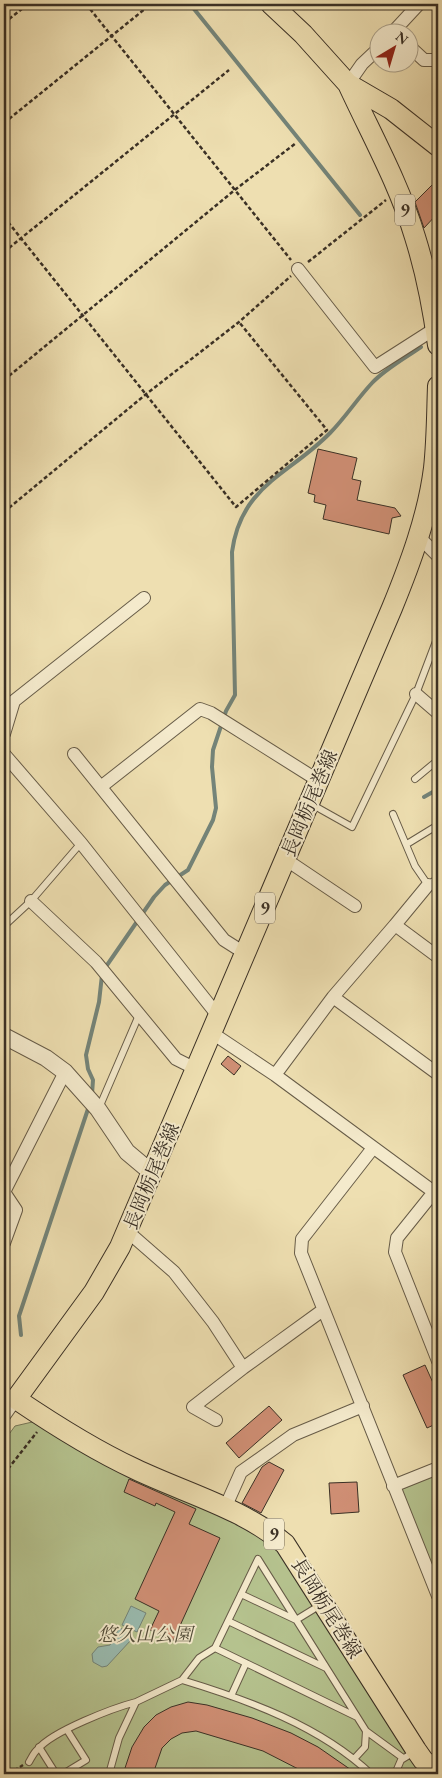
<svg xmlns="http://www.w3.org/2000/svg" width="442" height="1778" viewBox="0 0 442 1778" font-family="'EB Garamond','Noto Serif JP',serif">
  <rect width="100%" height="100%" fill="#eedfb1"/>
  <filter id="stains"><feTurbulence type="fractalNoise" baseFrequency=".004" numOctaves="4"/><feColorMatrix values="0 0 0 0 .2 0 0 0 0 .09 0 0 0 0 .02 0 0 0 .5 -.17"/></filter>
  <radialGradient id="worn" r=".72"><stop offset=".6" stop-color="#630" stop-opacity="0"/><stop offset="1" stop-color="#630" stop-opacity=".3"/></radialGradient>
  <path fill="#b5c28e" stroke="#78795a" d="M41,1420L244,1524L283,1553L421,1774H4V1441L15,1426Z
    M438,1474V1582L400,1490Z"/>
  <path fill="#9abcb1" stroke="#748479" d="M131,1606L146,1613L137,1632L122,1625Z
    M119,1628L128,1631L131,1640L107,1666L102,1667L93,1662L92,1654L98,1647L110,1645Z"/>
  <g fill="none" stroke-linecap="round" stroke-linejoin="round">
    <path stroke="#748479" stroke-width="4" d="M190,4L360,215
      M424,797L438,789
      M105,968L154,897L165,885L188,870L213,820L216,808L212,767L213,750L226,711L235,695L232,552C241,485 289,475 330,433C345,418 357,399 372,383C385,369 405,358 421,347
      M92,1094L93,1080L88,1069L86,1055L99,1002L102,975
      M21,1335L19,1316L89,1106"/>
  </g>
  <path fill="#d08f75" stroke="#3a3025" d="M438,179V213L424,228L415,202Z
    M318,449L357,458L352,479L361,481L357,500L395,508L401,516L392,518L389,534L323,519L326,505L314,502L315,495L308,493Z
    M228,1056L241,1066L234,1075L221,1064Z
    M425,1365L438,1394V1423L427,1428L403,1375Z
    M269,1406L282,1420L239,1458L226,1443Z
    M269,1462L284,1470L261,1513L242,1503L262,1467Z
    M129,1479L196,1509L189,1524L220,1538L173,1641L150,1630L159,1611L135,1599L175,1512L156,1503L155,1506L124,1492Z
    M357,1482L359,1512L331,1514L329,1483Z
    M188,1702L207,1705L252,1718L291,1733L318,1747L357,1774H308L263,1751L196,1731L182,1733L171,1739L162,1748L153,1774H123L132,1747L144,1727L156,1715L171,1707Z"/>
  <g fill="none" stroke-linecap="round" stroke-linejoin="round">
    <defs>
      <path id="service" d="M415,779L438,760
        M311,804L352,827L416,694L438,636
        M393,814L415,866L428,885L438,878
        M407,844L438,825
        M4,926L31,901L81,843
        M99,1108L139,1015
        M241,1594L296,1620L322,1604
        M228,1621L326,1668
        M182,1680L199,1658L215,1648
        M231,1696L246,1663
        M357,1717L215,1648L258,1559L366,1731L403,1758
        M39,1747L56,1774
        M354,1759L365,1747L366,1731
        M29,1762C32,1757 34,1752 38,1749C53,1731 113,1708 136,1702
        M63,1774L86,1760L67,1730
        M109,1774L119,1738L136,1702L182,1680C248,1700 320,1726 371,1774
        M395,1774L401,1760L414,1752"/>
      <path id="minor" d="M393,32L419,4
        M410,47L424,60H438
        M348,84L362,64L380,47
        M298,269L375,367L436,328
        M418,536L438,556
        M416,694L438,713
        M4,734L14,701L144,598
        M4,754L81,843L219,1017
        M74,754L224,940L246,954
        M102,786L200,709L211,713L319,781
        M285,859L355,906
        M31,901L96,962L176,1059L196,1069
        M395,925L428,885
        M333,997L438,1074
        M212,1033L275,1075L438,1195
        M275,1075L333,997L395,925L438,957
        M373,1148L302,1239L301,1253L438,1596
        M438,1187L397,1238L395,1252L438,1361
        M127,1231L174,1272L213,1322L243,1368L323,1310
        M4,1243L16,1210L4,1192L65,1072
        M4,1416L16,1399
        M216,1420L193,1407L243,1368
        M393,1486L438,1468
        M225,1508L241,1472L293,1435L363,1406"/>
      <path id="tertiary" d="M4,1036L46,1058L65,1072L98,1109L127,1152L152,1173"/>
      <path id="primary" d="M271,4L303,34L348,84L391,109L438,146
        M348,84C371,134 399,184 415,237C426,272 433,308 438,345
        M438,386C437,413 437,441 434,468C428,516 410,564 392,608L120,1247L94,1292L16,1399C53,1424 94,1450 135,1469C185,1493 242,1508 285,1544L416,1750L423,1760L438,1773"/>
    </defs>
    <use href="#service" stroke="#675c48" stroke-width="8"/>
    <use href="#minor" stroke="#675c48" stroke-width="14"/>
    <use href="#tertiary" stroke="#675c48" stroke-width="18"/>
    <use href="#primary" stroke="#3a3025" stroke-width="22"/>
    <path stroke="#3a3025" stroke-width="2.5" stroke-dasharray="4 2.5" stroke-linecap="butt" d="M86,4L291,260
      M4,23L28,4
      M4,123L151,4
      M4,217L236,507L327,430L239,322
      M4,252L229,70
      M308,262L386,200
      M4,380L236,189L296,143
      M4,512L145,395L239,322L291,276
      M4,1474L37,1432
      M9,1774L23,1765"/>
    <use href="#service" stroke="#f4eacc" stroke-width="6"/>
    <use href="#minor" stroke="#f4eacc" stroke-width="12"/>
    <use href="#tertiary" stroke="#f4eacc" stroke-width="16"/>
    <use href="#primary" stroke="#eedfb1" stroke-width="20"/>
  </g>
  <g text-anchor="middle" stroke-width="4" stroke-linejoin="round" paint-order="stroke">
    <g fill="#f4eacc" stroke="#726857" stroke-width="1">
      <rect x="395" y="194.5" width="20" height="31" rx="4"/>
      <rect x="255" y="892.5" width="20" height="31" rx="4"/>
      <rect x="264" y="1518.5" width="20" height="31" rx="4"/>
    </g>
    <g font-size="18" font-weight="bold" fill="#3a3025">
      <text x="405" y="216">9</text>
      <text x="265" y="914">9</text>
      <text x="274" y="1540">9</text>
    </g>
    <g font-size="19" fill="#3a3025" stroke="#f4eacc">
      <text transform="translate(309 803) rotate(-67)" y="7">長岡栃尾巻線</text>
      <text transform="translate(151 1176) rotate(-67)" y="7">長岡栃尾巻線</text>
      <text transform="translate(327 1608) rotate(58)" y="7">長岡栃尾巻線</text>
    </g>
    <g font-size="19" font-style="italic" fill="#534d3a" stroke="#f4eacc">
      <text x="145" y="1641">悠久山公園</text>
    </g>
  </g>
  <rect width="442" height="1778" fill="none" stroke="#eedfb1" stroke-width="20"/>
  <rect x="5" y="5" width="432" height="1768" fill="none" stroke="#3a3025" stroke-width="2.5"/>
  <rect x="10" y="10" width="422" height="1758" fill="none" stroke="#3a3025"/>
  <g transform="translate(394 48) rotate(38)"><circle r="24" fill="#f4eacc" stroke="#aaa089"/>
  <path d="M0-4L9 19L0 12L-9 19Z" fill="#8f2418"/>
  <text y="-8" font-size="14" font-weight="bold" text-anchor="middle" fill="#3a3025">N</text>
  </g>
  <rect width="100%" height="100%" filter="url(#stains)"/>
  <rect width="100%" height="100%" fill="url(#worn)"/>
</svg>
